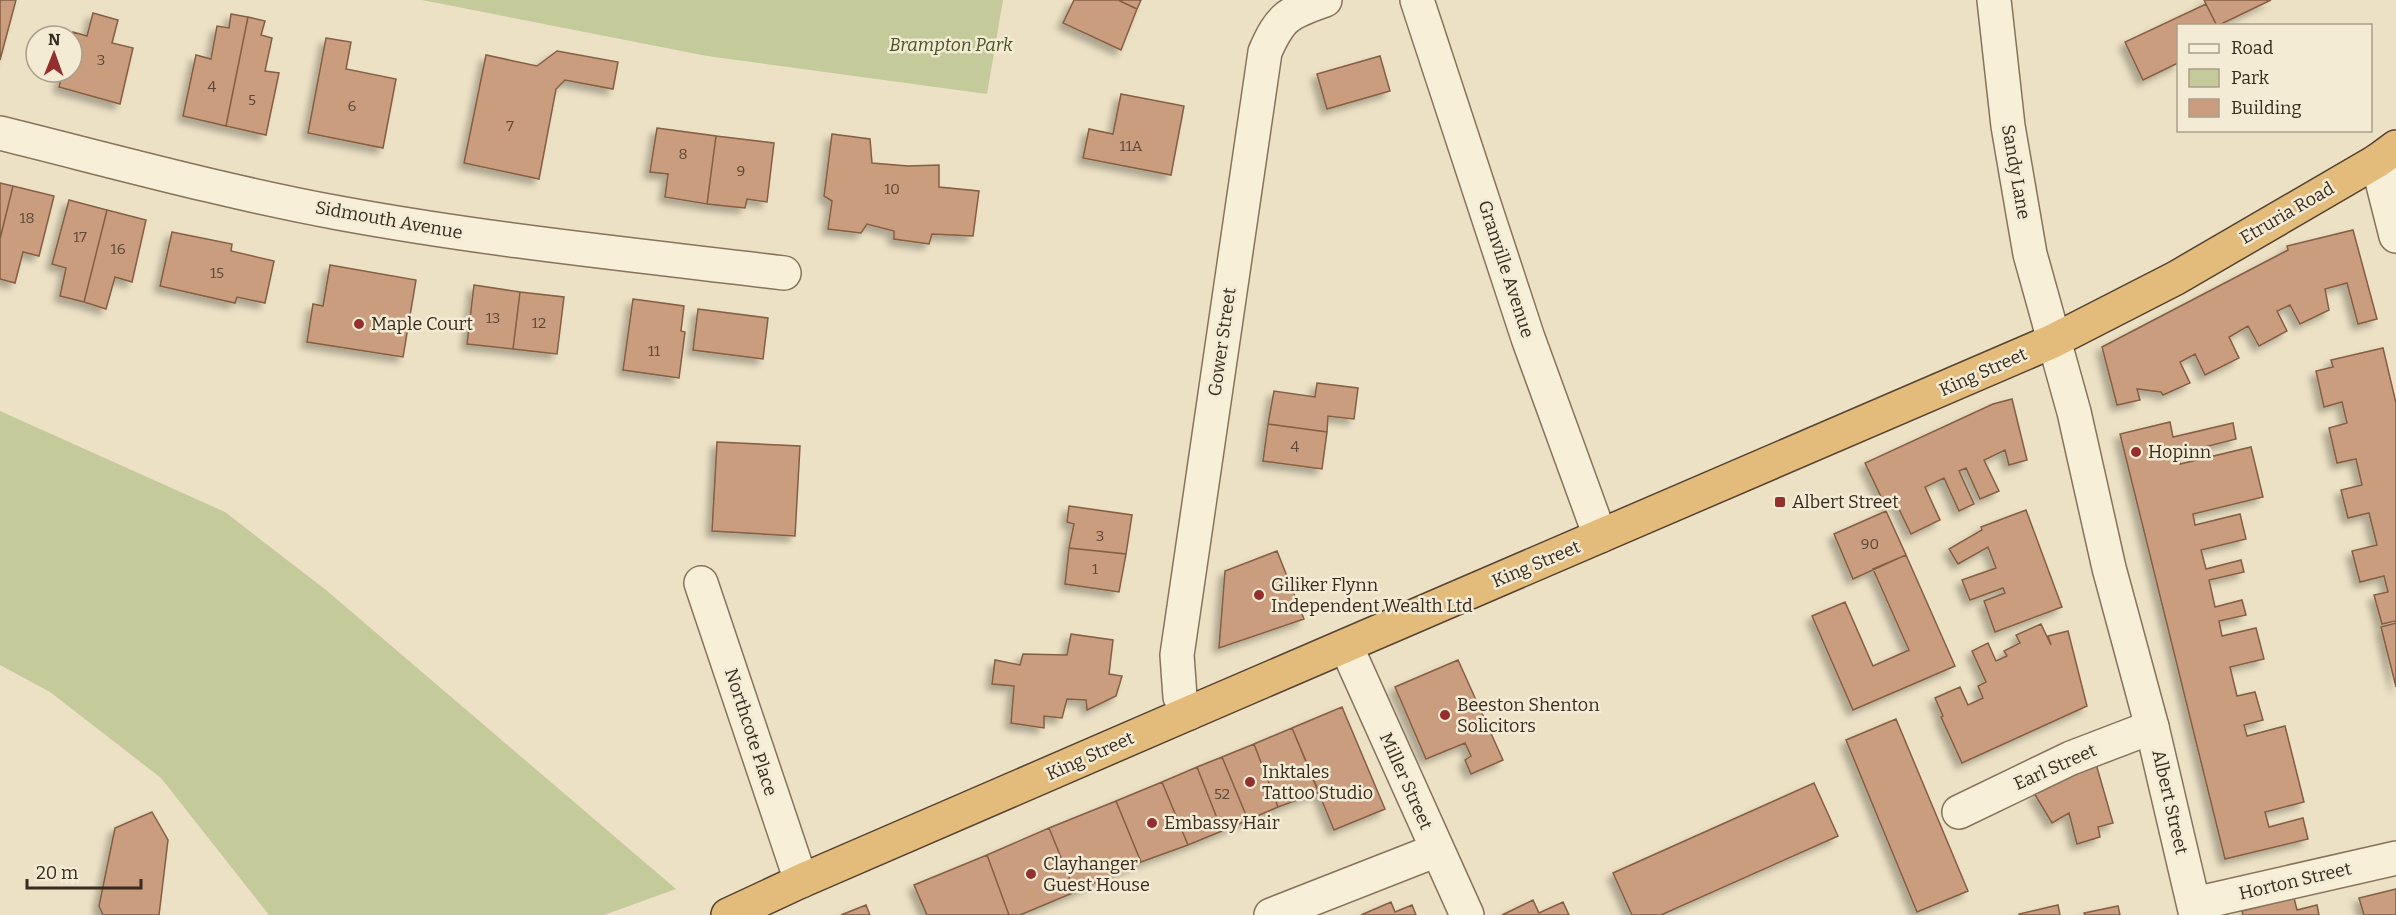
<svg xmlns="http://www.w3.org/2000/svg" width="2396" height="915" viewBox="0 0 2396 915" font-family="Bitter,serif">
  <defs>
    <filter id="shadow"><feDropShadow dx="-5.5" dy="5.5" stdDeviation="3" flood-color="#0004"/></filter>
  </defs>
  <rect width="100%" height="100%" fill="#ece1c5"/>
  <path fill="#c4ca9a" d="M422,0H1003L987,94L707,56Z
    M0,411L225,512L326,590L676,889L604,915H269L161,778L50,692L0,665Z"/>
  <path fill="#c99d7d" stroke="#855e43" stroke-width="1.5" filter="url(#shadow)" d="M0,0H16L0,60Z
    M1074,0H1118L1137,9L1121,50L1063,23Z
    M1118,0H1141L1137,9Z
    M2204,0H2271L2217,26Z
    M2206,4L2217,26H2178V63L2143,80L2125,42Z
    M93,13L118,20L112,43L133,48L120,104L59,87L63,72H72L73,32L87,36Z
    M231,14L248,17L226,126L183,116L196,55L211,59L217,26L229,28Z
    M248,17L265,21L261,35L272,38L265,71L279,73L266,135L226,126Z
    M326,38L351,42L346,69L396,79L383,148L308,133Z
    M557,51L618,62L613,89L565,80L556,89L539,179L464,163L486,55L537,66Z
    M1380,56L1390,91L1327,109L1317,74Z
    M1121,94L1184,106L1171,175L1083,158L1089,129L1113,134Z
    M657,128L716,136L707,204L665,197L668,174L650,172Z
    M832,134L870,139L872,163L908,166L939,165V187L979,191L973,236L932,234L929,244L894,239V231L867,224L861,233L828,229L832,201L824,196Z
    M716,136L774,143L767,202L747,199L745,208L707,204Z
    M0,183L13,186L0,239Z
    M13,186L54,196L39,256L23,252L15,283L0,279V239Z
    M69,200L107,210L84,302L60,296L66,268L52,264Z
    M107,210L146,220L132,282L115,277L106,309L84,302Z
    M2353,230L2377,319L2358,324L2347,283L2325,289L2329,310L2300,324L2290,305L2277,311L2287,331L2259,346L2248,326L2229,337L2239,358L2205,375L2195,354L2180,362L2190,383L2163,395L2161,392L2137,389L2140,400L2117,405L2102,347L2288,250L2287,246Z
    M172,232L232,244L231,251L274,261L265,303L237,297L235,303L160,286Z
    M330,265L416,280L403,357L307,342L313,304L323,306Z
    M474,285L520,292L513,349L467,344Z
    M520,292L564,297L557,354L513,349Z
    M633,299L684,306L681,331L685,332L679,378L623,370Z
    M698,309L768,318L763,359L693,350Z
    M2383,348L2396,403V687L2381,627L2396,623L2395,621L2382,624L2374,595L2388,592L2384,576L2360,582L2352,551L2377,545L2369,513L2348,518L2341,490L2362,485L2356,459L2337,463L2329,428L2347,423L2342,402L2324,407L2316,371L2333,367L2331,360Z
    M1317,383L1358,388L1354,419L1328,416L1327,432L1268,424L1274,391L1315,397Z
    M2012,399L2027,460L2009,465L2005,450L1984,460L1999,491L1980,499L1966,468L1959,471L1974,504L1959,511L1944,478L1925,487L1940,520L1911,534L1895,501L1885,505L1865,463L1993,404Z
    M2170,422L2173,437L2233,423L2236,439L2177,454L2180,464L2251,447L2263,497L2193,514L2195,525L2240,514L2246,539L2201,550L2206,569L2241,560L2244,572L2209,580L2215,607L2242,600L2246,615L2219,621L2222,636L2256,628L2264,659L2230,667L2237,696L2255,692L2263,720L2244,725L2247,736L2285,726L2304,802L2265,812L2269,827L2303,818L2308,839L2225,859L2120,434Z
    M1268,424L1327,432L1322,469L1263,461Z
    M717,442L800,446L795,536L712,531Z
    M1069,506L1132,515L1126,554L1069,548L1074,524L1067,522Z
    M2026,510L2062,607L1995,632L1984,601L2005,593L2003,588L1970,600L1962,580L1996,568L1988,547L1958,564L1949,549L1982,530L1981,527Z
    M1886,511L1906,555L1853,579L1834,534Z
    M1069,548L1126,554L1119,592L1065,584Z
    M1277,551L1304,619L1219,648L1225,571Z
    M1906,555L1955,666L1853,710L1812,616L1845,602L1873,666L1909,650L1873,569Z
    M2041,624L2051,645L2048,636L2068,631L2087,706L1962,763L1941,717L1943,716L1935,698L1960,687L1968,705L1983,698L1978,686L1986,682L1972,651L1988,643L1996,661L2007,656L2004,651L2020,643L2016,635Z
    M1071,634L1113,640L1109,674L1122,676L1116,696L1087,710L1086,700L1067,699L1062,718L1044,716V728L1011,723L1014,686L992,684L995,660L1020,665L1023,654L1067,655Z
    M1458,660L1503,760L1471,774L1465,760L1471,756L1465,743L1426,759L1395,687Z
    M1342,707L1385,809L1334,830L1292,728Z
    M1896,719L1968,891L1917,912L1846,740Z
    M1292,728L1319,792L1278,807L1254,744Z
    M1254,744L1278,807L1248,820L1222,757Z
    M1222,757L1248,820L1222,831L1197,767Z
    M2096,764L2113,823L2098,827L2100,837L2077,844L2069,813L2052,823L2034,793Z
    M1197,767L1222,831L1188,845L1162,782Z
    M1162,782L1188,845L1141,862L1116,801Z
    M1814,783L1838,836L1661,915H1632L1613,873Z
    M1116,801L1141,862L1075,892L1049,828Z
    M152,812L168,840L159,915H103L99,906L115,828Z
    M1049,828L1075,892L1020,915H1009L987,855Z
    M987,855L1009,915H927L914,885Z
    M2396,889V915H2364L2359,898Z
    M2294,898L2297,910L2317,905L2319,915H2243L2242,911Z
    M1533,900L1539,913L1563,902L1569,915H1502Z
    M1391,902L1395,912L1412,905L1416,915H1361Z
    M866,905L870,915H841Z
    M2058,905L2060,915H2019V914Z
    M2118,906L2120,915H2085L2084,913Z"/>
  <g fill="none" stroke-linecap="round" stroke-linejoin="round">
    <defs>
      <path id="minor" d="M1417,0L1528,338L1600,536
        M0,133C113,161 225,192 339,213C486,240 635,255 784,273
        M2377,161L2396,236
        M701,583L801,881
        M1346,646L1467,915
        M1189,713L1180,697L1177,655L1265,52C1281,15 1289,13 1325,0
        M1959,812L2071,758L2152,727
        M2194,904L2396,858
        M1271,915L1437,850"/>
      <path id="tertiary" d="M1994,0L2008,126L2030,254L2074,412L2109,568L2152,727L2196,915"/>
      <path id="trunk" d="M728,915L801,881L1189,713L2053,341L2176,278L2377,161L2396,147"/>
    </defs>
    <use href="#minor" stroke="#87735c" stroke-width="36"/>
    <use href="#tertiary" stroke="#87735c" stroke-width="36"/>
    <use href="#trunk" stroke="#554230" stroke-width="36"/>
    <use href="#minor" stroke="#f7efd8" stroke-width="33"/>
    <use href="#tertiary" stroke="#f7efd8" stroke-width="33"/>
    <use href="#trunk" stroke="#e3bc7c" stroke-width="33"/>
  </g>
  <g fill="#932f2f" stroke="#f4ebd5" stroke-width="2">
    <circle cx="359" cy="324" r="6"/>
    <circle cx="2136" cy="452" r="6"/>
    <rect x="1774" y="496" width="12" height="12" rx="3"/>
    <circle cx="1259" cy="595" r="6"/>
    <circle cx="1445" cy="715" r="6"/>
    <circle cx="1250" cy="782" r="6"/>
    <circle cx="1152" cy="823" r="6"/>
    <circle cx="1031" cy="874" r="6"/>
  </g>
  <g text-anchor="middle" stroke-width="5" stroke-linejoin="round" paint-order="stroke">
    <g font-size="15" fill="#5c4836">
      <text x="101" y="65">3</text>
      <text x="212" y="92">4</text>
      <text x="252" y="105">5</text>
      <text x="352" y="111">6</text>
      <text x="510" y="131">7</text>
      <text x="1131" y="151">11A</text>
      <text x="683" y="159">8</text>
      <text x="741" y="176">9</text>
      <text x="892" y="194">10</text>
      <text x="27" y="223">18</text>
      <text x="80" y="242">17</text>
      <text x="118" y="254">16</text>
      <text x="217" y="278">15</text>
      <text x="493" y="323">13</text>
      <text x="539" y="328">12</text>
      <text x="654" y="356">11</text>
      <text x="1295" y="452">4</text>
      <text x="1100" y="541">3</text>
      <text x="1870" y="549">90</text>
      <text x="1095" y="574">1</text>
      <text x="1222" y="799">52</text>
    </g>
    <g font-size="18" font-style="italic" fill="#475327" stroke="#f4ebd5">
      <text x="951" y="51">Brampton Park</text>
    </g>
    <g font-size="18" fill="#382b1f" stroke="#f4ebd5">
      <text transform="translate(2016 172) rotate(80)" y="6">Sandy Lane</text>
      <text transform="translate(2287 213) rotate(-30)" y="6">Etruria Road</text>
      <text transform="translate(389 220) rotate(10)" y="6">Sidmouth Avenue</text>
      <text transform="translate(1506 269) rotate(72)" y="6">Granville Avenue</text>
      <text transform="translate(1222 342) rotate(-82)" y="6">Gower Street</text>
      <text transform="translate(1983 372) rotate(-24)" y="6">King Street</text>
      <text transform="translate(1536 564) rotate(-23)" y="6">King Street</text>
      <text transform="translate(751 732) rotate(72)" y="6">Northcote Place</text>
      <text transform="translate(1090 756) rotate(-24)" y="6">King Street</text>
      <text transform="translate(2055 767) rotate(-24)" y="6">Earl Street</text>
      <text transform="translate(1406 781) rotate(66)" y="6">Miller Street</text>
      <text transform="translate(2170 802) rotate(77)" y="6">Albert Street</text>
      <text transform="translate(2295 881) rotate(-13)" y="6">Horton Street</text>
    </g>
    <g font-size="18" fill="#382b1f" stroke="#f4ebd5" text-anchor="start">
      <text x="371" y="330">Maple Court</text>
      <text x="2148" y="458">Hopinn</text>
      <text x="1792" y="508">Albert Street</text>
      <text x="1271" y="591">Giliker Flynn<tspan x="1271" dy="21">Independent Wealth Ltd</tspan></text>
      <text x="1457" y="711">Beeston Shenton<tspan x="1457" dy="21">Solicitors</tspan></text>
      <text x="1262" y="778">Inktales<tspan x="1262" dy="21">Tattoo Studio</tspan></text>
      <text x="1164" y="829">Embassy Hair</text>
      <text x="1043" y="870">Clayhanger<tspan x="1043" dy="21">Guest House</tspan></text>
    </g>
  </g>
  <rect x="2177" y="24" width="195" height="108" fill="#f4ebd5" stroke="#a99e8c" stroke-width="1.5"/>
  <rect x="2189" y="44" width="30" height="9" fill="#f7efd8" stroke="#a99e8c" stroke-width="1.5"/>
  <text x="2231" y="54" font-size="18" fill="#382b1f">Road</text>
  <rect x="2189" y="69" width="30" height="18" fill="#c4ca9a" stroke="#a99e8c" stroke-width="1.5"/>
  <text x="2231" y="84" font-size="18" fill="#382b1f">Park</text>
  <rect x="2189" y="99" width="30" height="18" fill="#c99d7d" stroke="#a99e8c" stroke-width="1.5"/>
  <text x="2231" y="114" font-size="18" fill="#382b1f">Building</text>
  <g transform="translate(54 54) rotate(1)"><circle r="28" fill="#f4ebd5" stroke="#a99e8c" stroke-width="1.5"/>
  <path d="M0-4.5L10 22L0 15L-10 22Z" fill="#932f2f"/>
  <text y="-9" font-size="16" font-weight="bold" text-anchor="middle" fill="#382b1f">N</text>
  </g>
  <path d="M27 879v9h114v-9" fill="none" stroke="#382b1f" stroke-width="3"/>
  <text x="36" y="879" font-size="18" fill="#382b1f" stroke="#f4ebd5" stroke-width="4.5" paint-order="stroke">20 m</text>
</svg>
